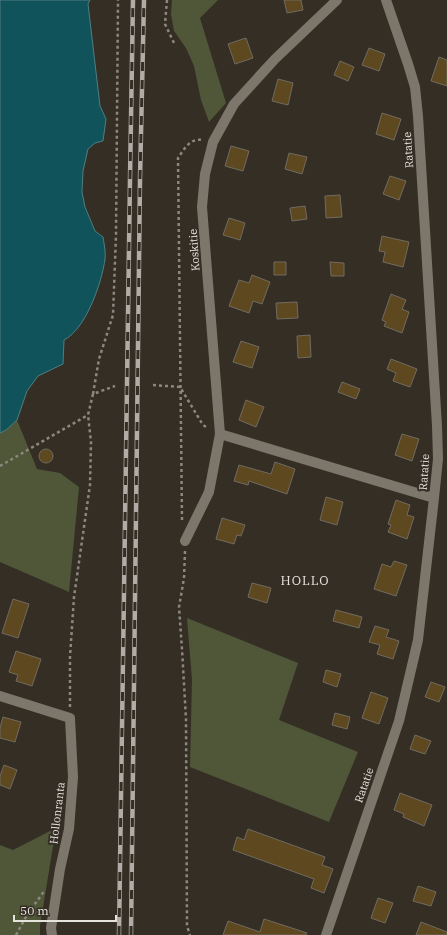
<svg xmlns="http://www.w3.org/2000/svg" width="447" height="935" viewBox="0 0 447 935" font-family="'IBM Plex Serif',serif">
  <rect width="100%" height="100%" fill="#342e25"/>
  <path fill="#505738" d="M172,0H218L200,18L226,103L209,122L201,100L194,66L186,48L174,31L171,14Z
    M17,420L37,469L60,473L79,487L69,592L0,562V433L6,430Z
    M187,618L298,663L279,720L358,752L329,822L190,767L192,680Z
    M56,828L40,926V935H0V845L13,850Z"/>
  <path fill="#10535b" stroke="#507e82" d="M0,0H90L88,4L100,106L106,119L103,141L95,143L88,149L83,171L82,192L85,207L95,231L103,237C104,244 106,252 105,259C102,282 86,329 64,340L63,364L38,376L27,391L17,420L6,430L0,433Z"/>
  <path fill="#5e4820" stroke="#716b60" d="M284,0H301L303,10L287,13Z
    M246,38L253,58L235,64L228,44Z
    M369,48L385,54L379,71L362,65Z
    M439,57L447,60V86L431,81Z
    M340,61L354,67L348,81L334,75Z
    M278,79L293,83L288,105L272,101Z
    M382,113L401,119L394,140L376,134Z
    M231,146L249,151L243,171L225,166Z
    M289,153L307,157L302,174L285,169Z
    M390,176L406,181L399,200L383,194Z
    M340,195L342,217L326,218L325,196Z
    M305,206L307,219L292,221L290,208Z
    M229,218L245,223L240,240L223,235Z
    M382,236L409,242L403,267L383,262L385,252L379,251Z
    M274,262H286V275H274Z
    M330,262L344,263V276H331Z
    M252,275L270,282L262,304L253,301L249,313L229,306L239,280L249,283Z
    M391,294L406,300L402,309L409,312L402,333L384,326L386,322L382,320Z
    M297,302L298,318L277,319L276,303Z
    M310,335L311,357L298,358L297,336Z
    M241,341L259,347L252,368L233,362Z
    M391,359L417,369L410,387L393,381L396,373L387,369Z
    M342,382L360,389L356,399L338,392Z
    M246,400L264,407L256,427L239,420Z
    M402,434L419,439L412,461L395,455Z
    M39 456a7 7 0 1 1 14 0a7 7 0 1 1-14 0Z
    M275,462L295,469L287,494L249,481L248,485L234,481L239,465L271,474Z
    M326,497L343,502L337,525L320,520Z
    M396,500L410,505L407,515L414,517L407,539L388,532L391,525L388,524Z
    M222,518L245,525L241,536L237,535L234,544L216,539Z
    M394,561L407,565L396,596L374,589L382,564L391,567Z
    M252,583L271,588L267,603L248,597Z
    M13,599L29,604L18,638L2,633Z
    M336,610L362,617L359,628L333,621Z
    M375,626L389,630L386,637L399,641L393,659L377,654L380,645L369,642Z
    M16,651L41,659L32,686L16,681L18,675L9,672Z
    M326,670L341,674L337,687L323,682Z
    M431,682L445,687L439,702L425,697Z
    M371,692L388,698L379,724L362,718Z
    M335,713L350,717L347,729L332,725Z
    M3,717L21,722L15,742L0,738V728Z
    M415,735L431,741L425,754L410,749Z
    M4,765L17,770L10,789L0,785V776Z
    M400,793L432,805L424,826L403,817L404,814L394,810Z
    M248,829L325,857L322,865L333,869L324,893L311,888L314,879L233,850L237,837L244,840Z
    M418,886L436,892L431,906L413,901Z
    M378,898L393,903L385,923L371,918Z
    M264,919L307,933L306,935H223L228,921L260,932Z
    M421,922L447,932V935H416Z"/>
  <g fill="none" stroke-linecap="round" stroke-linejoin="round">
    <path stroke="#8c8880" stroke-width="2.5" stroke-dasharray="3 3" stroke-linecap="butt" d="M167,0L165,24L174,43
      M153,385L180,387L203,425L208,428
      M93,394L99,359L113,315L116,235L118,0
      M0,466L88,415
      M182,520L178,158C184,149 190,138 202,140
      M185,551L184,578L179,607L182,649L186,719L187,926L190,935
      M70,707V657L74,597L90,485L91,442L88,415L93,394L115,386
      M16,935L27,915L45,890"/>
    <path stroke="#7d766b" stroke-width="10" d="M220,434L434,498
      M185,541L209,492L220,434L202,207L205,174L213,142L234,104L275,59L337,0
      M0,696L70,718L73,777L69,829L60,869L51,928L52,935
      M326,935L399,721L418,640L434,498L438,459L437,426L418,116L415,87L408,64L386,0"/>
    <defs>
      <path id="rail" d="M119,935L130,179L133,0
        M131,935L140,179L144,0"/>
    </defs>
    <use href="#rail" stroke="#b1ada6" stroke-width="4.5"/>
    <use href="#rail" stroke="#342e25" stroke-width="3" stroke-dasharray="9" stroke-linecap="butt"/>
  </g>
  <g text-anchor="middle" stroke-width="4" stroke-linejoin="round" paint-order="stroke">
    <g font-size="11" fill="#e6e3dd" stroke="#342e25">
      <text transform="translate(408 150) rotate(-94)" y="4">Ratatie</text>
      <text transform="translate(194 250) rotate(-94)" y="4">Koskitie</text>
      <text transform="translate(424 472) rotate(-86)" y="4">Ratatie</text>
      <text transform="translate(364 785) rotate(-71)" y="4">Ratatie</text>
      <text transform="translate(57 813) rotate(-83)" y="4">Hollonranta</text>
    </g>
    <g font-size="13" letter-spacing="1" fill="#e6e3dd" stroke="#342e25">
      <text x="305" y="585">HOLLO</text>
    </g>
  </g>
  <path d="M14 915v6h102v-6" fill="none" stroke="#e6e3dd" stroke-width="2"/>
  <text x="20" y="915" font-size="12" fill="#e6e3dd" stroke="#342e25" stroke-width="3" paint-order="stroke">50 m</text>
</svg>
